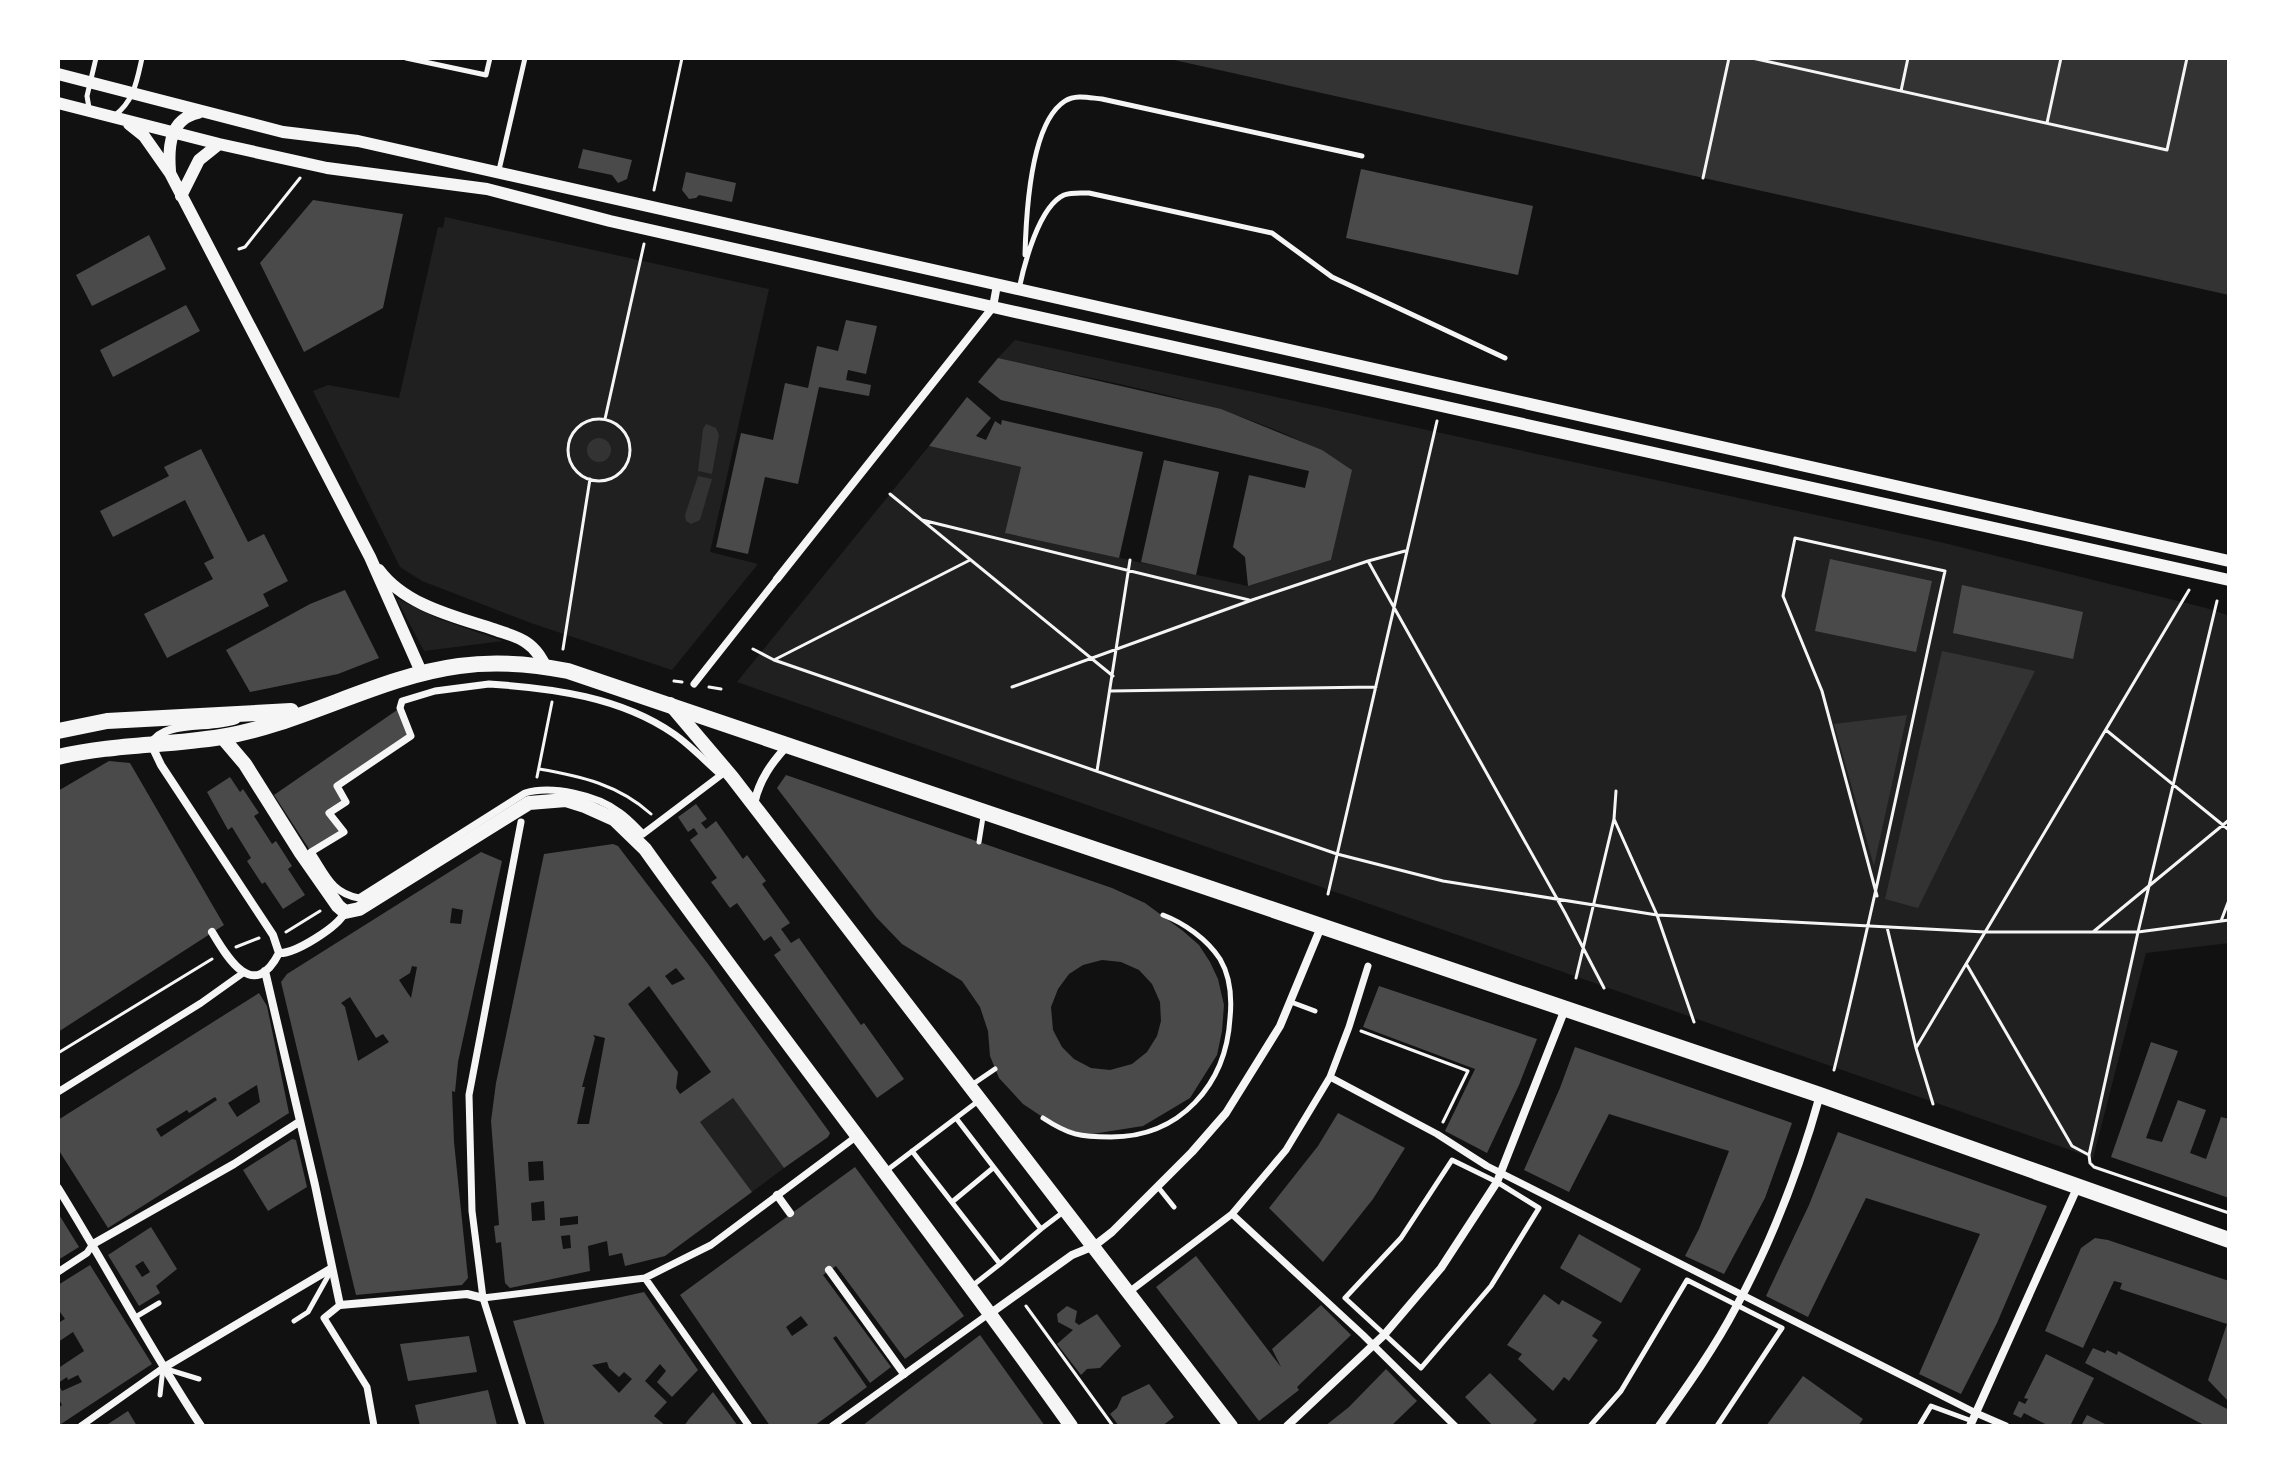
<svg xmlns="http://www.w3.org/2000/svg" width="2287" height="1484" viewBox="0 0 2287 1484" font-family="Poppins,sans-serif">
  <rect width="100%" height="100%" fill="#111"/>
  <path fill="#202020" d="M445,217L769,289L710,552L758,564L672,670L531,623L422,581L400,567L313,391L328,385L399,398L438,227L443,228Z
    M1015,340L1940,542L2206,608L2227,615L2229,943L2146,953L2093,1158L737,682L929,446L1021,467L1006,533L1248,586L1331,560L1351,469C1250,403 1116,385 998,358Z
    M396,598L439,619L503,641L424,651Z
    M733,1098L784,1168L752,1192L700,1122Z"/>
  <path fill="#333" d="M1165,58H2229V295Z
    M706,424L716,428L719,435L712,474L698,471L703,429Z
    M587 450a12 12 0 1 1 24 0a12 12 0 1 1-24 0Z
    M698,476L712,479L700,520L691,524L686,521L685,515Z
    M1942,651L2035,671L1918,908L1885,899Z
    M1907,715L1874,866L1834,724Z"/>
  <path fill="#4a4a4a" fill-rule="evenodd" d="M583,149L632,160L627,179L618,183L612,175L578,168Z
    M1361,169L1533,206L1518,275L1346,238Z
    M686,172L736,183L732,202L699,195L696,198L689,199L682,190Z
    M313,200L403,214L383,308L304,352L260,263Z
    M149,235L166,269L92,306L76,275Z
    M186,305L200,331L113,377L100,350Z
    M846,320L877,326L866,374L848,370L846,380L871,385L869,396L819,387L798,484L765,477L748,554L716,547L741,433L773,440L785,383L808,388L817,346L838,351Z
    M998,358L1221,409L1322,450L1352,470L1331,560L1248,586L1245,557L1233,547L1249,475L1305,488L1309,471L1001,400L978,382Z
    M967,397L991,418L976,436L986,440L995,421L1001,425L1002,420L1143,452L1119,558L1005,533L1021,467L929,446Z
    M201,449L248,542L264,534L288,581L263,594L269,606L167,658L144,614L213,579L204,563L214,558L185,500L113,537L100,511L169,476L164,467Z
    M1164,460L1219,472L1196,575L1141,562Z
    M1830,559L1932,581L1916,652L1815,631Z
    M1962,585L2083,612L2073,659L1953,633Z
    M345,590L379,658L338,674L250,692L226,650L310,604Z
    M400,708L411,736L337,786L346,802L329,813L344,832L311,852L274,795Z
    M109,761L130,763L224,925L58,1032V791Z
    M786,775L1112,888L1145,903L1183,931L1199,945L1210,962L1218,979L1224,1005L1222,1031L1217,1055L1190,1098L1143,1126L1086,1135L1053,1124L1023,1104L999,1078L990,1056L988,1031L980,1007L962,981L902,944L876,917L777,788ZM1102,960L1121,962L1139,970L1152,984L1160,1002L1161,1021L1157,1036L1147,1052L1132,1064L1110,1070L1091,1068L1074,1059L1062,1047L1053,1030L1051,1007L1058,989L1069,974L1083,965Z
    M230,777L240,792L243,789L259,813L254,816L272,844L276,841L292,866L288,869L305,895L283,909L265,882L262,884L247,861L251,858L232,827L228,830L207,792Z
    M696,804L707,819L701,823L706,829L716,821L743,859L747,855L766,881L762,884L790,923L781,929L791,943L799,938L861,1025L864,1023L904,1079L877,1098L774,955L781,950L771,936L764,941L737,903L730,908L711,882L717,878L690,840L698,834L694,828L688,832L678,817Z
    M613,844L618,846L708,964L830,1133L828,1137L784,1168L733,1098L700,1122L752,1192L665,1256L625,1266L622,1253L609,1256L607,1241L588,1246L590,1271L510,1288L505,1283L501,1242L496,1243L494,1226L499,1225L491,1121L496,1083L544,854ZM676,968L685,979L672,985L665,976ZM649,986L711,1072L680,1094L676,1088L678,1072L628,1004ZM593,1035L605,1038L589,1124H577L585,1087H582L595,1038ZM543,1161L544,1180L529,1181L528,1162ZM544,1201L545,1220L532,1221L531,1203ZM578,1216V1224L560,1226V1218ZM570,1235L571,1248L563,1249L561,1236Z
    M481,852L502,861L458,1062L455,1092L452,1091L454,1142L468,1278L462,1285L356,1295L281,982L287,974ZM452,908L463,910L461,924L450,923ZM412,966L417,967L411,998L399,980L410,973ZM350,997L376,1038L383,1034L389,1042L358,1061L345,1007L341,1003Z
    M1379,986L1537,1039L1519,1085L1487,1153L1445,1131L1475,1069L1363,1027Z
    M259,993L267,1006L289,1113L108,1228L58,1149V1120ZM257,1085L260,1102L237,1117L228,1103ZM215,1097L217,1100L161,1137L156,1129L187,1110L189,1113Z
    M2151,1042L2178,1051L2146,1138L2162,1142L2178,1100L2206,1110L2190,1153L2206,1159L2221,1117L2229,1119V1198L2111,1157Z
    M1575,1047L1792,1123L1765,1198L1724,1274L1685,1256L1699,1229L1729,1151L1609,1114L1569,1192L1524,1170L1560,1088Z
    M1338,1113L1405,1148L1373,1199L1323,1262L1269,1208L1318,1146Z
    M1838,1132L2047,1206L1997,1323L1961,1394L1919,1374L1980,1234L1866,1198L1808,1317L1766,1296L1809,1205Z
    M292,1139L296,1140L307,1187L268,1211L243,1170Z
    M855,1167L964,1316L905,1359L836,1266L823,1275L891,1367L870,1383L836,1336L833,1338L867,1387L814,1426H770L680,1295ZM801,1316L808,1325L792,1336L786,1327Z
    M58,1213L79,1247L58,1260Z
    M151,1227L177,1269L156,1286L160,1293L139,1306L108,1255ZM143,1261L150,1272L142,1277L135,1266Z
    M1579,1234L1641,1269L1621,1303L1560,1268Z
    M2095,1238L2108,1240L2229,1281V1402L2208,1380L2227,1324L2120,1289L2122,1283L2114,1281L2083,1348L2045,1331L2081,1248Z
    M1196,1256L1281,1367L1272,1349L1321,1305L1351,1335L1297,1387L1299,1390L1259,1421L1156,1287Z
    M90,1265L152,1364L58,1426V1408L62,1405L58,1398V1384L62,1391L82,1382L78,1375L68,1380L67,1377L58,1383V1363L60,1367L84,1351L73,1332L58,1342V1323L65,1319L60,1312L58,1313V1285Z
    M644,1292L698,1370L672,1397L657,1382L666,1371L660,1364L645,1381L667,1402L654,1416L666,1426H545L513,1321ZM607,1362L609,1368L619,1377L624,1372L632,1379L619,1393L592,1365Z
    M1544,1294L1559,1305L1562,1300L1602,1322L1592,1336L1598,1340L1569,1381L1564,1377L1553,1391L1518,1359L1522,1354L1507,1345Z
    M1067,1306L1077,1311L1075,1322L1079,1325L1097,1314L1121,1346L1100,1368L1087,1369L1081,1375L1057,1344L1073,1330L1058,1322L1057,1314Z
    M980,1335L1045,1426H862L900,1396Z
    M469,1336L477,1372L408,1381L400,1344Z
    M2093,1348L2105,1353L2107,1350L2117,1355L2118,1351L2229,1410V1426H2206L2085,1363Z
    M2046,1354L2094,1378L2071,1424L2075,1426H2049L2024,1413L2021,1418L2013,1414L2019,1401L2025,1404L2028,1399L2024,1398Z
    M1386,1369L1417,1401L1391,1426H1325L1349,1407Z
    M1490,1373L1537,1420L1531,1426H1493L1465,1397Z
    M1803,1376L1863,1419L1858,1426H1766Z
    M1149,1384L1174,1417L1162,1426H1119L1110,1414L1117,1408L1122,1397Z
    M488,1390L497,1425L420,1426L415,1405Z
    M713,1392L738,1426H684L689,1419Z
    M128,1411L137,1426H105Z
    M2087,1415L2109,1426H2081Z"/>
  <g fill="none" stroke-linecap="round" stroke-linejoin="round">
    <path stroke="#f5f5f5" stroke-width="3" d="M1752,58L2167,150L2187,58
      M1901,91L1908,58
      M2047,123L2061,58
      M1703,178L1729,58
      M654,190L682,58
      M239,249L245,247L300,178
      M568 450a31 31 0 1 1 62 0a31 31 0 1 1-62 0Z
      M605,419L644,244
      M890,494L1113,676
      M922,520L1249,600
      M1368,561L1565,913L1604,988
      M2217,601L2138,932L2089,1155L2090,1163L2094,1167L2229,1213
      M563,649L590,479
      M753,649L774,660L1337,854L1443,881L1657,915L1985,932H2138L2229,920
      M774,660L970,560
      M674,681L682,682
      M709,687L721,689
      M1012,687L1252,600L1368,561L1405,551
      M1111,691L1376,687
      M2106,730L2229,830
      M539,769C581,776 619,785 651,814
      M1097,771L1130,560
      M537,777L552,702
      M1616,791L1614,819L1657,915L1694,1022
      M1328,894L1437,421
      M2221,921L2229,900
      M1887,927L1916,1048L1933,1104
      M286,932L320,911
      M2093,932L2229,820
      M236,947L259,938
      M1967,965L2072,1146L2089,1155
      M1576,978L1614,819
      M1361,1031L1468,1071L1443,1122
      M1916,1048L2189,590
      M58,1053L212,959
      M1834,1070C1875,905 1908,738 1945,571L1795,538L1783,596L1822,691L1877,896
      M1026,1306L1113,1426"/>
    <path stroke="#f5f5f5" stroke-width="5" d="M406,58L486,75L490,58
      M89,108L87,96L96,58
      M114,116C134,102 137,80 142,58
      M499,170L525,58
      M1025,255C1026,216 1030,123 1065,101C1076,94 1090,98 1102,99L1362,156
      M1019,289C1024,265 1039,206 1064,195C1072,192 1080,193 1089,193L1272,233L1332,277L1505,358
      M979,842L983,817
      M1291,1002L1315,1011
      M973,1084L995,1069
      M956,1118L1041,1229L1062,1213
      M1043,1118C1069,1135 1080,1137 1111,1137C1180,1137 1226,1085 1230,1018C1232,998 1230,976 1220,959C1207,939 1184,923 1163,915
      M912,1151L1000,1264L972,1286
      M1452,1160L1497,1182L1539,1208L1491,1286L1421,1368L1345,1298L1401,1238Z
      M886,1171L977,1102
      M1158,1187L1174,1207
      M952,1202L993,1168
      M1000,1264L1041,1229
      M134,1318L159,1303
      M294,1321L308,1312L332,1269
      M160,1395L163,1368L199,1379
      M1590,1426L1621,1391L1687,1280L1782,1328L1717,1426
      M1919,1426L1931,1406L1972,1421"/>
    <path stroke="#f5f5f5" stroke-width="7" d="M489,684C552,688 621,697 674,734C690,745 705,761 721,775L643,834C636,827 628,818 619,812C597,795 552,785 525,793L359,898C331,893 326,874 311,852L344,832L329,813L346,802L337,786L411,736L400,708L402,701L435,691Z
      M694,684L777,579
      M521,822L469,1095L472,1211L483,1298L523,1426
      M1368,966L1349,1027L1330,1077L1437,1134L1487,1166L1976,1413L2006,1426
      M58,1092L201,1003L243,973
      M1232,1214L1286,1150L1330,1077
      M58,1272L87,1253L93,1244
      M645,1278L749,1426
      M1129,1292L1232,1214L1363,1335L1455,1426
      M483,1298L645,1278L711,1245L857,1136
      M340,1305L324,1318L367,1387L374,1426
      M81,1426L163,1368
      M832,1426L990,1313"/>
    <path stroke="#f5f5f5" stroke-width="8" d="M777,579L993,307L997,285
      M236,720C210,730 164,719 151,744L161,765L273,935L279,953
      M754,804C759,780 772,762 788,745
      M212,932C228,959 254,1002 279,953
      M279,953C295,954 338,927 345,912
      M265,971L315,1185L340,1305L467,1294L483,1298
      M58,1188C107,1267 150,1349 201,1426
      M777,1195L790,1213
      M93,1244L234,1164L299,1122
      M829,1270L904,1374
      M991,1313L1072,1255L1094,1246L1112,1232L1192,1152L1226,1113L1280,1026L1321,927
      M163,1368L332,1268
      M1287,1426L1384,1335L1441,1268L1497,1182L1565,1009
      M1659,1426C1686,1388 1714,1349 1736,1307C1772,1241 1800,1167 1820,1095
      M1970,1426L2077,1188"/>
    <path stroke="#f5f5f5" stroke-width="12" d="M58,74L283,132L358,141L2229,561
      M58,103L219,144L327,168L487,189L610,221L993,307L2229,580
      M129,124L144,136L170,173L370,557L422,674
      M170,171C168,146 170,119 198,113
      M181,196L199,160L219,144
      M379,570C405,605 453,616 493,629C504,633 518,636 527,643C536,649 541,658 546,667"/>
    <path stroke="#f5f5f5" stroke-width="14" d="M670,704L732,777L1231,1426
      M222,737L245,764L301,853L338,906L345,912L359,909L529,803L566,800L585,806L614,819L645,849C784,1044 933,1231 1071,1426"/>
    <path stroke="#f5f5f5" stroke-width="16" d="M58,731L107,721L291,711
      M58,757C112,744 166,746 221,737C302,724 377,677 459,666C495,661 533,664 568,671L1820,1095L2229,1240"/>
  </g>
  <rect width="2287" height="1484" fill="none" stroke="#ffffff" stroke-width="120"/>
</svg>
